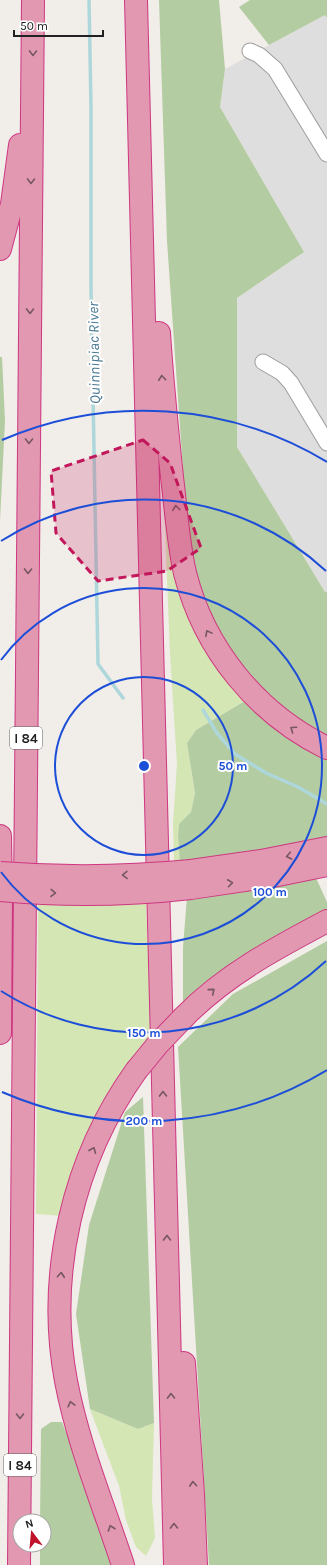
<svg xmlns="http://www.w3.org/2000/svg" width="327" height="1565" viewBox="0 0 327 1565" font-family="Karla,sans-serif">
  <rect width="100%" height="100%" fill="#f1ede9"/>
  <path fill="#dfdede" d="M325,15L327,18V592H325L237,447V298L304,252L220,107L225,69Z"/>
  <path fill="#d4e6b4" d="M164,503L187,608L216,666L245,701L196,730L187,743L195,793L191,812L179,824L178,835L180,864L174,865L173,823L177,764L170,654Z
    M146,900L151,1041L63,1216L36,1214L38,901Z
    M90,1409L138,1429L154,1423L152,1499L155,1538L146,1556L136,1547L126,1520L119,1486Z"/>
  <path fill="#b4cca1" d="M159,0H219L225,69L220,107L304,252L237,298V447L325,592H327V741L262,693L236,660L214,623L189,556L167,241Z
    M250,0H327V18L325,15L269,45L239,7Z
    M0,357H2L5,421L0,521Z
    M245,701L248,705L291,738L327,759V839L180,864L178,835L179,824L191,812L195,793L187,743L196,730Z
    M316,878L327,902V910L183,1007V947L187,897Z
    M327,941V1565H209L178,1047L233,994Z
    M143,1097L154,1423L138,1429L90,1409L76,1314L89,1225L125,1112Z
    M51,1422H62L85,1482L113,1565H40V1545H44V1521H40L41,1429Z"/>
  <g fill="none" stroke-linecap="round" stroke-linejoin="round">
    <path stroke="#add7da" stroke-width="3.5" d="M89,0L91,107V288L98,664L123,698
      M203,710L217,733L235,754L266,773L298,787L327,804"/>
    <defs>
      <path id="minor" d="M250,51L259,55L275,69L327,154
        M263,362L282,373L291,383L327,443"/>
      <path id="highway" d="M136,0L175,1565
        M0,249L12,204L20,145
        M159,333C162,381 167,429 172,477C176,509 178,542 185,573C204,649 257,714 327,748
        M0,836L1,896L0,1033
        M191,871L261,861L327,848
        M191,888L273,876L327,865
        M184,1017C225,975 276,948 327,921
        M184,1363L193,1494L196,1565
        M19,1565L33,0
        M123,1565C103,1504 78,1444 66,1381C46,1274 73,1159 136,1071"/>
    </defs>
    <use href="#minor" stroke="#9e9e9e" stroke-width="17"/>
    <use href="#highway" stroke="#ce3781" stroke-width="24"/>
    <use href="#minor" stroke="#fff" stroke-width="15"/>
    <use href="#highway" stroke="#e198b0" stroke-width="22"/>
    <defs>
      <path id="highway-bridge" d="M0,873C64,878 128,877 191,871
        M0,890C64,896 128,895 191,888
        M136,1071L158,1044L184,1017"/>
    </defs>
    <use href="#highway-bridge" stroke="#ce3781" stroke-width="24" stroke-linecap="butt"/>
    <use href="#highway-bridge" stroke="#e198b0" stroke-width="22"/>
  </g>
  <defs><path id="oneway-chevron" d="M-2-3.5L2.5 0L-2 3.5" fill="none" stroke-width="1.6" stroke-linecap="round" stroke-linejoin="round"/></defs>
  <g stroke="#775761">
    <use href="#oneway-chevron" transform="translate(33 53) rotate(91)"/>
    <use href="#oneway-chevron" transform="translate(31 181) rotate(91)"/>
    <use href="#oneway-chevron" transform="translate(30 311) rotate(91)"/>
    <use href="#oneway-chevron" transform="translate(162 378) rotate(-95)"/>
    <use href="#oneway-chevron" transform="translate(29 441) rotate(91)"/>
    <use href="#oneway-chevron" transform="translate(176 508) rotate(-97)"/>
    <use href="#oneway-chevron" transform="translate(28 571) rotate(91)"/>
    <use href="#oneway-chevron" transform="translate(208 633) rotate(-118)"/>
    <use href="#oneway-chevron" transform="translate(293 729) rotate(-145)"/>
    <use href="#oneway-chevron" transform="translate(289 856) rotate(169)"/>
    <use href="#oneway-chevron" transform="translate(125 875) rotate(178)"/>
    <use href="#oneway-chevron" transform="translate(230 883) rotate(-8)"/>
    <use href="#oneway-chevron" transform="translate(53 893) rotate(2)"/>
    <use href="#oneway-chevron" transform="translate(212 991) rotate(-40)"/>
    <use href="#oneway-chevron" transform="translate(163 1094) rotate(-91)"/>
    <use href="#oneway-chevron" transform="translate(93 1150) rotate(-68)"/>
    <use href="#oneway-chevron" transform="translate(167 1238) rotate(-91)"/>
    <use href="#oneway-chevron" transform="translate(61 1275) rotate(-85)"/>
    <use href="#oneway-chevron" transform="translate(171 1396) rotate(-91)"/>
    <use href="#oneway-chevron" transform="translate(71 1404) rotate(-104)"/>
    <use href="#oneway-chevron" transform="translate(20 1416) rotate(90)"/>
    <use href="#oneway-chevron" transform="translate(193 1484) rotate(-94)"/>
    <use href="#oneway-chevron" transform="translate(174 1526) rotate(-91)"/>
    <use href="#oneway-chevron" transform="translate(111 1528) rotate(-109)"/>
  </g>
  <path fill="#c2185b" fill-opacity="0.2" stroke="#c2185b" stroke-width="3" stroke-dasharray="8 5" stroke-linejoin="round" d="M143,440L170,463L201,548L167,571L98,581L56,533L51,471Z"/>
  <g fill="none" stroke="#1d4ed8" stroke-width="2">
    <circle cx="144" cy="766" r="89"/>
    <path d="M1 660A178 178 0 1 1 1 872"/>
    <path d="M326 961A267 267 0 0 1 1 991M1 541A267 267 0 0 1 326 571"/>
    <path d="M327 1070A355 355 0 0 1 2 1092M2 440A355 355 0 0 1 327 462"/>
  </g>
  <g text-anchor="middle" stroke-width="4" stroke-linejoin="round" paint-order="stroke">
    <g fill="#fff" stroke="#646464" stroke-width="1">
      <rect x="10" y="727" width="32" height="22" rx="3"/>
      <rect x="4" y="1454" width="32" height="22" rx="3"/>
    </g>
    <g font-size="13" font-weight="bold" fill="#212121">
      <text x="26" y="743">I 84</text>
      <text x="20" y="1470">I 84</text>
    </g>
    <g font-size="15" font-style="italic" fill="#4a7a93" stroke="#fff">
      <text transform="translate(94 353) rotate(-91)" y="5">Quinnipiac River</text>
    </g>
  </g>
  <circle cx="144" cy="766" r="6" fill="#1d4ed8" stroke="#fff" stroke-width="2"/>
  <g font-size="12" text-anchor="middle" font-weight="bold" fill="#1d4ed8" stroke="#fff" stroke-width="4" stroke-linejoin="round" paint-order="stroke">
    <text x="233" y="770">50 m</text>
    <text x="270" y="896">100 m</text>
    <text x="144" y="1037">150 m</text>
    <text x="144" y="1125">200 m</text>
  </g>
  <g transform="translate(32 1533) rotate(344)"><circle r="19" fill="#ffffff" stroke="#a6a6a6"/>
  <path d="M0-3L7 15L0 10L-7 15Z" fill="#c2112b"/>
  <text y="-6" font-size="11" font-weight="bold" text-anchor="middle" fill="#212121">N</text>
  </g>
  <path d="M14 30v6h89v-6" fill="none" stroke="#212121" stroke-width="2"/>
  <text x="20" y="30" font-size="12" fill="#212121" stroke="#ffffff" stroke-width="3" paint-order="stroke">50 m</text>
</svg>
